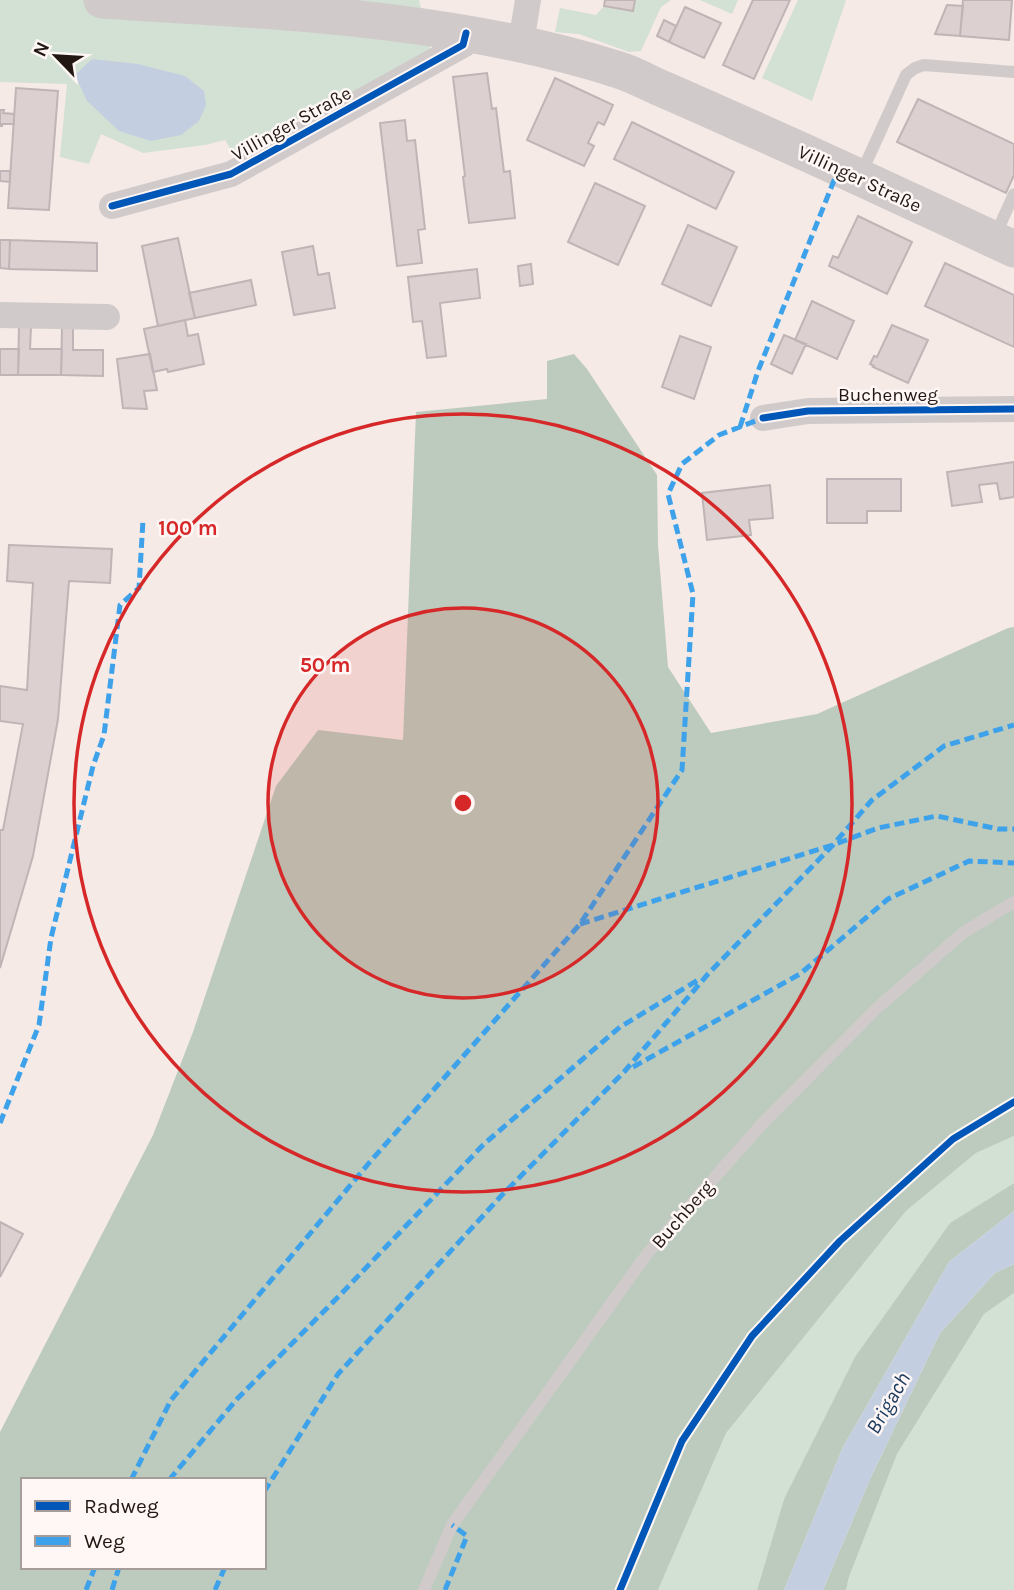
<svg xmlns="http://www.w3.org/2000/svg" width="1014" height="1590" viewBox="0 0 1014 1590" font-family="Karla,sans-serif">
  <rect width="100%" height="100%" fill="#f5eae6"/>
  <path fill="#d3e0d4" d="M0,0H419L432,56L302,117L236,158L225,140L205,145L143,153L101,134L89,164L60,157L67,84L0,82Z
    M635,0H671L661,7L641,51L629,52L579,34L555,32L560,8L596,15L604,6L633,11Z
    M700,0H738L732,14Z
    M798,0H846L812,101L762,78Z
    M1014,1136V1183L950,1223L784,1499L757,1590H658L725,1433L906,1211L976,1153Z
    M1014,1293V1590H846L849,1577L897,1454L984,1314Z"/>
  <path fill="#bdcbbe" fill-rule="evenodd" d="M574,354L587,369L657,475L658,545L668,667L711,733L817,714L1008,628L1014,627V1136L976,1153L906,1211L726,1433L658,1590H0V1432L153,1135L193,1032L276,786L318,730L403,740L416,412L547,399V361ZM23,1480H264V1567H23Z
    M1014,1183V1211L949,1262L843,1447L784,1590H757L784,1499L855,1357L950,1223Z
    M1014,1264V1293L984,1314L897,1454L849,1577L846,1590H823L871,1477L940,1333L995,1273Z"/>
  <path fill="#c3cfe0" d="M92,59L138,64L185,76L204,91L206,105L199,121L181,135L151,141L119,131L87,101L75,75Z
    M1014,1211V1264L995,1273L940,1333L871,1477L823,1590H784L843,1447L949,1262Z"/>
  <path fill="#dcd0d0" stroke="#c0b5b6" stroke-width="2" d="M605,0H635L633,11L604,6Z
    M753,0H790L754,79L723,65Z
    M963,0H1012L1009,40L960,36Z
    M947,5L963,6L960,36L935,34Z
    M685,7L721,23L704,58L669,42Z
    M664,20L676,26L669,42L657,36Z
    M487,73L492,109L496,108L504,172L510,171L515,218L469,223L463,177L465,176L453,77Z
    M555,78L613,105L604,125L598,122L588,143L594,146L584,166L527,140Z
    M16,88L58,91L49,210L8,208Z
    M918,99L1014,144V175L1006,193L897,142Z
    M0,110H4L3,113L14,114V124H2V126H0Z
    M405,120L407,141L415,140L425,229L418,230L422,263L397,266L380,123Z
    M632,122L734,172L716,209L614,159Z
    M0,171H10V182L0,181Z
    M595,183L645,206L618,265L568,242Z
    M858,216L912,242L887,294L829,266L833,256L838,258Z
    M688,225L737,247L711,306L662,284Z
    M178,238L195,318L158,326L142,246Z
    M0,240H10L9,269L0,268Z
    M10,240L97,243V271L9,269Z
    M313,246L318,275L329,273L335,308L294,315L282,252Z
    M945,263L1014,295V347L925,306Z
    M531,264L533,284L520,286L518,266Z
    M477,269L480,298L440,303L446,356L427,358L422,321L413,322L408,277Z
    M251,280L256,305L195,318L189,293Z
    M812,301L854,321L837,359L795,340Z
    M185,320L188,336L198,334L204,364L168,372L167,369L153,372L144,329Z
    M892,325L928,340L908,383L873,367L874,366L870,364L874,356L877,357Z
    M19,327H31L30,349H62L61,375H18Z
    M62,327H73V350H103V376L61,375Z
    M784,335L806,344L792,374L771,364Z
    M680,336L711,347L694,399L662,387Z
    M0,349H19L18,375H0Z
    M150,354L157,390L144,391L147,409L123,408L117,359Z
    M1014,462V497L1000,499L997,483L979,485L982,502L952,506L947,472Z
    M827,479H901V511H867V523H827Z
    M770,485L773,518L749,520L751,535L707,540L702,493Z
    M9,545L112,549L110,583L69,581L58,719L33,856L0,968V830H3L23,724L0,721V686L27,690L33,583L7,581Z
    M0,1222L23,1234L0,1277Z"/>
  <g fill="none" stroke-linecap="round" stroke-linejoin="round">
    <path stroke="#d0cbca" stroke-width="12" d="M861,174L906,75L915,68L924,65L1014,72
      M995,236L1014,194
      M424,1590L452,1525L647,1254L761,1125L876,1009L964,932L1014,902"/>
    <path stroke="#d0cbca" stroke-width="26" d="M521,43L528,0
      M112,206L231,174L463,45L466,33
      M0,315L107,317
      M763,418L808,411L1014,409"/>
    <path stroke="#d0cbca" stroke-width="37" d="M102,0C275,11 452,17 619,70C632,74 645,81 658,87C684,98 710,110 735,121C829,162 921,206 1014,249"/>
    <path stroke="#3ea2ea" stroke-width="5" stroke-dasharray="10 5" stroke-linecap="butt" d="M740,427L758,371L839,168
      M580,924L833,845L878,828L937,816L998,829H1014
      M633,1067L800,974L888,899L969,861L1014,863
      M0,1123L39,1025L51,938L93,766L104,735L120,605L139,588L143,520
      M131,1480L171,1400L369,1163L580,924L682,770L693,594L668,494L682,464L719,435L763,418
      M169,1480L237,1399L341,1294L484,1144L620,1027L698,980
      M264,1492L338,1374L502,1195L624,1072L708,974L833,845L872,800L944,746L1014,725
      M86,1590L95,1567
      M112,1590L119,1567
      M215,1590L225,1567
      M445,1590L467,1536L452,1525"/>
    <defs>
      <path id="cycleway" d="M112,206L231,174L463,45L466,33
        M763,418L808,411L1014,409
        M620,1590L682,1441L752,1336L840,1241L953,1139L1014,1102"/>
    </defs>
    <use href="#cycleway" stroke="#fef7f5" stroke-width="11"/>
    <use href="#cycleway" stroke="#0057b8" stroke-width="7"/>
  </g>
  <circle cx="463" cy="803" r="195" fill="#d62828" fill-opacity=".12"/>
  <g fill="none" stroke="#d62828" stroke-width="3.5">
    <circle cx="463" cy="803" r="195"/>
    <circle cx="463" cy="803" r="389"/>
  </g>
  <g text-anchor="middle" stroke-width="5" stroke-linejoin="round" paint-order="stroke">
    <g font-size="19" fill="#221712" stroke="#fef7f5">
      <text transform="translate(291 123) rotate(-29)" y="7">Villinger Straße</text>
      <text transform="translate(860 178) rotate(25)" y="7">Villinger Straße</text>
      <text x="888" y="401">Buchenweg</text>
      <text transform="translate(682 1214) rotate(-49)" y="7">Buchberg</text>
    </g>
    <g font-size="21" font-style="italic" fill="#1b3b60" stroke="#fef7f5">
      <text transform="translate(888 1403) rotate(-60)" y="7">Brigach</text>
    </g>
  </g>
  <circle cx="463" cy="803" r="10" fill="#d62828" stroke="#fef7f5" stroke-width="3.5"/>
  <g font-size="21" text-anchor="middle" font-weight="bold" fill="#d62828" stroke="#fef7f5" stroke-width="5" stroke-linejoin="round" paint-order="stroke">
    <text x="188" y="535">100 m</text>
    <text x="325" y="672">50 m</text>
  </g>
  <rect x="21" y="1478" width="245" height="91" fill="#fef7f5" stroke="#a69d9a" stroke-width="2"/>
  <rect x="35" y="1501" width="35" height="10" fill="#0057b8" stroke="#a69d9a" stroke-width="2"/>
  <text x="84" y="1513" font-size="21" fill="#221712">Radweg</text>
  <rect x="35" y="1536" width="35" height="10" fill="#3ea2ea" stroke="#a69d9a" stroke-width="2"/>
  <text x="84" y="1548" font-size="21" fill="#221712">Weg</text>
  <g transform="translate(56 56) rotate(295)" stroke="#fef7f5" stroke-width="5" paint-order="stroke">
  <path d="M0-5L12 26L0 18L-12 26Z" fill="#221712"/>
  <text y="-10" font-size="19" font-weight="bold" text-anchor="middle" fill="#221712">N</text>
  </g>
</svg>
